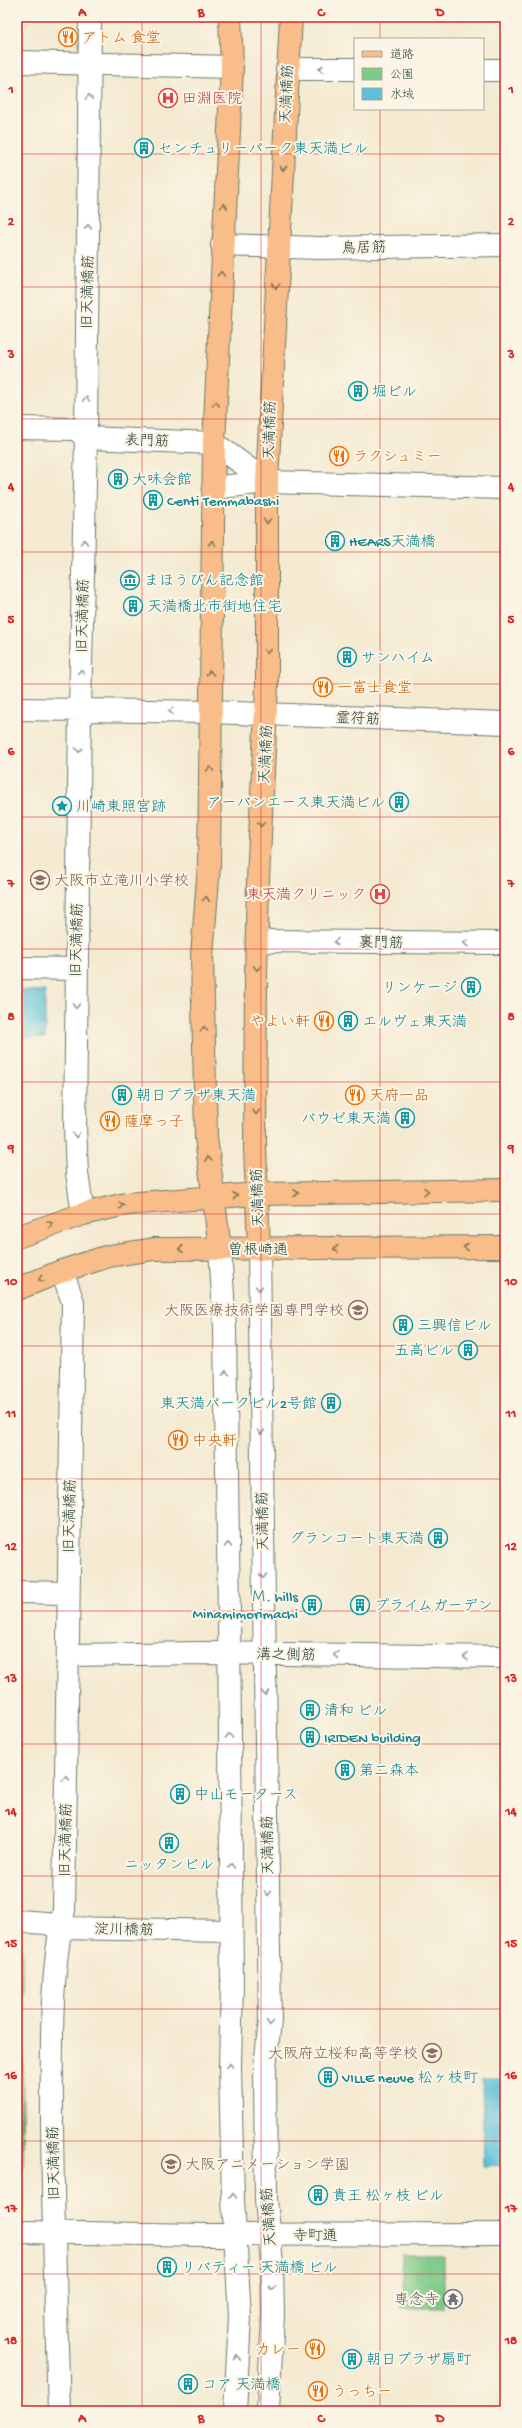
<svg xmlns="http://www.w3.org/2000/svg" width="522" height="2428" viewBox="0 0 522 2428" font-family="'Gochi Hand','Klee One',sans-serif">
  <rect width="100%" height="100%" fill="#fcf5e5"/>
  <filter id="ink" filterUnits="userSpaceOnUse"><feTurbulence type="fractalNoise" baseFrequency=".025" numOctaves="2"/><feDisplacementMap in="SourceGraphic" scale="8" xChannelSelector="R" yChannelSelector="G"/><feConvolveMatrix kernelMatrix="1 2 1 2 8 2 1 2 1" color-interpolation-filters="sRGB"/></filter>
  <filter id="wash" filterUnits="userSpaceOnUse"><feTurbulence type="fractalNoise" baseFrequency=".012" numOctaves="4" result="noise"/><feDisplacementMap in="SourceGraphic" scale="16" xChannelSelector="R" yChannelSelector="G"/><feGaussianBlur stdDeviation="0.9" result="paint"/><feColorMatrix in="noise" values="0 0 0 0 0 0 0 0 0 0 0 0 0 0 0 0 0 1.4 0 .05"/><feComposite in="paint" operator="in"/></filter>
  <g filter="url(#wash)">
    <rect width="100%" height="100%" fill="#f4ead1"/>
    <path fill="#7dca88" stroke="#4e845e" d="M402,2256H444V2308H402Z"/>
    <path fill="#66ae74" stroke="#427654" d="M17,1945H22L24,2212L17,2218Z"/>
    <path fill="#5bc0d8" stroke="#3d7e86" d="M17,990L45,991V1038H17Z
      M482,2079H505V2165L484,2166Z"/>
  </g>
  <g filter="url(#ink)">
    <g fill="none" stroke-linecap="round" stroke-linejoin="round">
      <defs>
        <path id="minor" d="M17,62L232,67
          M287,69H355
          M483,70H505
          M222,245L319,248L505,245
          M17,428L76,429L86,438L214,443L267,482
          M213,488L267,482L505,488
          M17,709L210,712L505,723
          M257,941L505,943
          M17,968L76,969
          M83,1214L77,1173L75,1126L80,711L86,438L90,17
          M220,1249L225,1328L229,1617L232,1984L230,2066L233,2199L240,2317L235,2411
          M259,1249L270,2021L265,2067L266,2199L272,2264L273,2315L268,2411
          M17,1592L68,1593
          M68,1655L203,1653L505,1657
          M17,1921L46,1923L60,1928L231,1931
          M17,2232L208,2235L505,2234
          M59,2411C56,2315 53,2220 52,2124C52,2053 49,1980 64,1910L73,1302L62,1271"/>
        <path id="major" d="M220,1249L206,1137L202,956L209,865L214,443L232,67L230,17
          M259,1249L255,1147L256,975L258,880L267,685V482L291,17"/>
        <path id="highway" d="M17,1237L83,1214L126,1204L257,1194L505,1190
          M17,1289L62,1271L109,1256L154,1249L505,1247"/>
      </defs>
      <use href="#minor" stroke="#6a7a6b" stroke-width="24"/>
      <use href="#major" stroke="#6a7a6b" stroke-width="24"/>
      <use href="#highway" stroke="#6a7a6b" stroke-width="24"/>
      <use href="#minor" stroke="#fff" stroke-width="22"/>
      <use href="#major" stroke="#f8bd89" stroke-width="22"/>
      <use href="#highway" stroke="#f8bd89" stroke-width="22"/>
    </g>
    <defs><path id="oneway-chevron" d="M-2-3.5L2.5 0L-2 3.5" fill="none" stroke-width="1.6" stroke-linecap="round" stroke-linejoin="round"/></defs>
    <g stroke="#8f9e9a">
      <use href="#oneway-chevron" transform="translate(321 69) rotate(-180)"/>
      <use href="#oneway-chevron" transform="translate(89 97) rotate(-89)"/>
      <use href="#oneway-chevron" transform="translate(88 227) rotate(-89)"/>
      <use href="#oneway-chevron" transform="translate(86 399) rotate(-89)"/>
      <use href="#oneway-chevron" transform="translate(84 542) rotate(-89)"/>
      <use href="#oneway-chevron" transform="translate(81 672) rotate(-89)"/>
      <use href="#oneway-chevron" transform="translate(171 711) rotate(-179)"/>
      <use href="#oneway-chevron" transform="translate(79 750) rotate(91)"/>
      <use href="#oneway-chevron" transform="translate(336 942) rotate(-179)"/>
      <use href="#oneway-chevron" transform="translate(466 943) rotate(-179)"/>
      <use href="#oneway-chevron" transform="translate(76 1006) rotate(91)"/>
      <use href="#oneway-chevron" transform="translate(76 1135) rotate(88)"/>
      <use href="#oneway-chevron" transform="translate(259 1288) rotate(90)"/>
      <use href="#oneway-chevron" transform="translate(226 1373) rotate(-91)"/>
      <use href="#oneway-chevron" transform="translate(261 1432) rotate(89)"/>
      <use href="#oneway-chevron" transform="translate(228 1545) rotate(-91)"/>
      <use href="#oneway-chevron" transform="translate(263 1576) rotate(89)"/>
      <use href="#oneway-chevron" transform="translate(336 1655) rotate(-179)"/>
      <use href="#oneway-chevron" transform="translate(466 1657) rotate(-179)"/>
      <use href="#oneway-chevron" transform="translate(265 1693) rotate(89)"/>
      <use href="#oneway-chevron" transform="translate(229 1736) rotate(-91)"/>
      <use href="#oneway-chevron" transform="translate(66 1778) rotate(-89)"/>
      <use href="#oneway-chevron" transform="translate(231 1866) rotate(-91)"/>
      <use href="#oneway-chevron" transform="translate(268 1893) rotate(89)"/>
      <use href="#oneway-chevron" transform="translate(270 2023) rotate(94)"/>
      <use href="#oneway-chevron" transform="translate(230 2066) rotate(-90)"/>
      <use href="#oneway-chevron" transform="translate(233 2196) rotate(-92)"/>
      <use href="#oneway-chevron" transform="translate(272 2288) rotate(89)"/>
      <use href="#oneway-chevron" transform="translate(237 2358) rotate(-86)"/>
    </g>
    <g stroke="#81775a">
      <use href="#oneway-chevron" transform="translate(283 168) rotate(93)"/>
      <use href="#oneway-chevron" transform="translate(224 206) rotate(-87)"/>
      <use href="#oneway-chevron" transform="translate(221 274) rotate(-88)"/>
      <use href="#oneway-chevron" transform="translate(276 286) rotate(93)"/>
      <use href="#oneway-chevron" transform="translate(216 404) rotate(-87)"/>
      <use href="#oneway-chevron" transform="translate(267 521) rotate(90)"/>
      <use href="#oneway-chevron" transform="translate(212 543) rotate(-89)"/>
      <use href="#oneway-chevron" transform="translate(267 651) rotate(90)"/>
      <use href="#oneway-chevron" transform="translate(210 673) rotate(-90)"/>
      <use href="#oneway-chevron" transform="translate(210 769) rotate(-89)"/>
      <use href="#oneway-chevron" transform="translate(261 824) rotate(93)"/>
      <use href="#oneway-chevron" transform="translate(206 899) rotate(-86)"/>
      <use href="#oneway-chevron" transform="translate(257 968) rotate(91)"/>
      <use href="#oneway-chevron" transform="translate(204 1029) rotate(-91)"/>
      <use href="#oneway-chevron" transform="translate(256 1112) rotate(90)"/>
      <use href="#oneway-chevron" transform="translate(208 1159) rotate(-96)"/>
      <use href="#oneway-chevron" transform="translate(426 1191) rotate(-1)"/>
      <use href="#oneway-chevron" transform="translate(296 1193) rotate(-1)"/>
      <use href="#oneway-chevron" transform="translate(235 1196) rotate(-5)"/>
      <use href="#oneway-chevron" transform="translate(121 1205) rotate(-10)"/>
      <use href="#oneway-chevron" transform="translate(50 1224) rotate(-19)"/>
      <use href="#oneway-chevron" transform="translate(466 1247) rotate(179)"/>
      <use href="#oneway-chevron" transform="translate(181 1249) rotate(-180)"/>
      <use href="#oneway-chevron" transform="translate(336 1249) rotate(179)"/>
      <use href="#oneway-chevron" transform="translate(41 1279) rotate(158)"/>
    </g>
  </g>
  <path fill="none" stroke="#d62828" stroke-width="1" stroke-opacity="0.55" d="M142,17V2411M261,17V2411M380,17V39M380,109V2411M17,154H505M17,287H505M17,419H505M17,552H505M17,684H505M17,817H505M17,949H505M17,1082H505M17,1214H505M17,1346H505M17,1479H505M17,1611H505M17,1744H505M17,1876H505M17,2009H505M17,2141H505M17,2274H505"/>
  <defs>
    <symbol id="restaurant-ring" viewBox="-11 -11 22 22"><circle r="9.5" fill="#fcf5e5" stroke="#e8710a" stroke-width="1.5"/><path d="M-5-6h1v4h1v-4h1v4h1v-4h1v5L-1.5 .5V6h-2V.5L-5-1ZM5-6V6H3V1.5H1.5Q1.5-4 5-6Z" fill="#e8710a"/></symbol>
    <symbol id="hospital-ring" viewBox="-11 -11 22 22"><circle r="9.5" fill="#fcf5e5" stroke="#e0444e" stroke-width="1.5"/><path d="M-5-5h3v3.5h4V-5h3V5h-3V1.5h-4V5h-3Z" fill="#e0444e"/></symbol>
    <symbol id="building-ring" viewBox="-11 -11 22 22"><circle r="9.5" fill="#fcf5e5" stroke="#0f9aa8" stroke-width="1.5"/><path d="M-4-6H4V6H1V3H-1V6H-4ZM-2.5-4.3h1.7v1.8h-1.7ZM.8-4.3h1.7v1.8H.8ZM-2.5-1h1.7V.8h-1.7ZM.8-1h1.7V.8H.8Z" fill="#0f9aa8"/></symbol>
    <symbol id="museum-ring" viewBox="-11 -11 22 22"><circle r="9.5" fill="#fcf5e5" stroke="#0f9aa8" stroke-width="1.5"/><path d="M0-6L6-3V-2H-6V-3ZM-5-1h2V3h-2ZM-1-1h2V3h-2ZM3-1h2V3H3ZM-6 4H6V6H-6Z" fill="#0f9aa8"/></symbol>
    <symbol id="sight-ring" viewBox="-11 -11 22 22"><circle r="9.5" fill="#fcf5e5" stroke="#0f9aa8" stroke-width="1.5"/><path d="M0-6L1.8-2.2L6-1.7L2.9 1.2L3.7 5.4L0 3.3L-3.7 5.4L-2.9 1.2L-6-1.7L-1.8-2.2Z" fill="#0f9aa8"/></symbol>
    <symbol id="school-ring" viewBox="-11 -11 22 22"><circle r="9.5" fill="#fcf5e5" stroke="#8d6e63" stroke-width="1.5"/><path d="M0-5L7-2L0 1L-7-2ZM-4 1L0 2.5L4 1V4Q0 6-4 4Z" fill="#8d6e63"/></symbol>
    <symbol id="university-ring" viewBox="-11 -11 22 22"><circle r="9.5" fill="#fcf5e5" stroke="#8d6e63" stroke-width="1.5"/><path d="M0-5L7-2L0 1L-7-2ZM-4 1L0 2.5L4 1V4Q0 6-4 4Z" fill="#8d6e63"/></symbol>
    <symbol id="temple-ring" viewBox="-11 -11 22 22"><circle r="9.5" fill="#fcf5e5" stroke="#6b7280" stroke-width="1.5"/><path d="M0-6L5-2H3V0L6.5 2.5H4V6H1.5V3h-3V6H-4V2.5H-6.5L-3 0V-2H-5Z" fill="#6b7280"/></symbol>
  </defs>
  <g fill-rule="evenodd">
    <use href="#restaurant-ring" x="57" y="26" width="22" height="22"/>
    <use href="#hospital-ring" x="157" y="87" width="22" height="22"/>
    <use href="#building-ring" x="133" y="137" width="22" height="22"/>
    <use href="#building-ring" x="347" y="380" width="22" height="22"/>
    <use href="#restaurant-ring" x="328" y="445" width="22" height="22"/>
    <use href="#building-ring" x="107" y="468" width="22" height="22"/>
    <use href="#building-ring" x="142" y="489" width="22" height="22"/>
    <use href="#building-ring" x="324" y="530" width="22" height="22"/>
    <use href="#museum-ring" x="119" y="569" width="22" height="22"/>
    <use href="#building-ring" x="122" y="595" width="22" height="22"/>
    <use href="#building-ring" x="336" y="646" width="22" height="22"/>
    <use href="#restaurant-ring" x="312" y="676" width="22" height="22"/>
    <use href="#building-ring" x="388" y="791" width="22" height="22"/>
    <use href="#sight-ring" x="51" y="795" width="22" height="22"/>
    <use href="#school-ring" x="29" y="869" width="22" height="22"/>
    <use href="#hospital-ring" x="369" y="883" width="22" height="22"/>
    <use href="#building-ring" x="460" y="976" width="22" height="22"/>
    <use href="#restaurant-ring" x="313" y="1010" width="22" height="22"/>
    <use href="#building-ring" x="337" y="1010" width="22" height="22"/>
    <use href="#building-ring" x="111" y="1084" width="22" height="22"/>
    <use href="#restaurant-ring" x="344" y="1084" width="22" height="22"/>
    <use href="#building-ring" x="394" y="1107" width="22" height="22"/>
    <use href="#restaurant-ring" x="99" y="1110" width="22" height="22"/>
    <use href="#university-ring" x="347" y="1299" width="22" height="22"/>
    <use href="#building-ring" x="392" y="1314" width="22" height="22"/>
    <use href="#building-ring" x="457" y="1339" width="22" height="22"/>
    <use href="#building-ring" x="320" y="1392" width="22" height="22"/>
    <use href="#restaurant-ring" x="167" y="1429" width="22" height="22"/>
    <use href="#building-ring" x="427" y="1527" width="22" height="22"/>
    <use href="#building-ring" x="301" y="1594" width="22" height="22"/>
    <use href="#building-ring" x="349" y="1594" width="22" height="22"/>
    <use href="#building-ring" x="299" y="1699" width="22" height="22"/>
    <use href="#building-ring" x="299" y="1726" width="22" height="22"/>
    <use href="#building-ring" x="334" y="1759" width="22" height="22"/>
    <use href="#building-ring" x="169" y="1783" width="22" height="22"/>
    <use href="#building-ring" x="158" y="1832" width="22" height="22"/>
    <use href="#school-ring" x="421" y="2042" width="22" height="22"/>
    <use href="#building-ring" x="317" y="2066" width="22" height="22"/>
    <use href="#university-ring" x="160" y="2153" width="22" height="22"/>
    <use href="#building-ring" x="307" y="2184" width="22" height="22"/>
    <use href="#building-ring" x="156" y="2256" width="22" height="22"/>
    <use href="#temple-ring" x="442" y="2288" width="22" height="22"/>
    <use href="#restaurant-ring" x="304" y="2338" width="22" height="22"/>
    <use href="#building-ring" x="341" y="2348" width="22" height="22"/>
    <use href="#building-ring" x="177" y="2373" width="22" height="22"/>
    <use href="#restaurant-ring" x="307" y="2380" width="22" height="22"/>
  </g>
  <g text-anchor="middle" stroke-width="4" stroke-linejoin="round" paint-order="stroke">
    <g font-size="15" fill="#c56008" stroke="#fcf5e5" text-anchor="start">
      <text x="82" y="42">アトム 食堂</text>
      <text x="353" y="461">ラクシュミー</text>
      <text x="337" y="692">一富士食堂</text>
      <text x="310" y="1026" text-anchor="end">やよい軒</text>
      <text x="369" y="1100">天府一品</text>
      <text x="124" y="1126">薩摩っ子</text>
      <text x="192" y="1445">中央軒</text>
      <text x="301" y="2354" text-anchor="end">カレー</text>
      <text x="332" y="2396">うっちー</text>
    </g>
    <g font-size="15" fill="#1f3d34" stroke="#fcf5e5">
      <text transform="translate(286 94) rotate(-87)" y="5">天満橋筋</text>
      <text transform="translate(364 247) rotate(-1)" y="5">鳥居筋</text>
      <text transform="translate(87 292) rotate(-89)" y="5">旧天満橋筋</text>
      <text transform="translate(269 430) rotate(-88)" y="5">天満橋筋</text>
      <text transform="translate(147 440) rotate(2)" y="5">表門筋</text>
      <text transform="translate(82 616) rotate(-89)" y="5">旧天満橋筋</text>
      <text transform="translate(358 718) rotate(2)" y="5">霊符筋</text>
      <text transform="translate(265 754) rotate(-87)" y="5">天満橋筋</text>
      <text transform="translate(76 940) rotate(-89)" y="5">旧天満橋筋</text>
      <text transform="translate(381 942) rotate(1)" y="5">裏門筋</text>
      <text transform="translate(257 1198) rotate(-92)" y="5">天満橋筋</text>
      <text x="258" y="1254">曽根崎通</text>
      <text transform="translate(69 1516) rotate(-89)" y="5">旧天満橋筋</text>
      <text transform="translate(262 1521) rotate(-91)" y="5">天満橋筋</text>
      <text transform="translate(286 1654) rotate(1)" y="5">溝之側筋</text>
      <text transform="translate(65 1840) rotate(-89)" y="5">旧天満橋筋</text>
      <text transform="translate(267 1845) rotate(-91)" y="5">天満橋筋</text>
      <text transform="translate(124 1929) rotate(1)" y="5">淀川橋筋</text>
      <text transform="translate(53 2163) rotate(-91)" y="5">旧天満橋筋</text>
      <text transform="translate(268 2217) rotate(-94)" y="5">天満橋筋</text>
      <text x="315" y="2240">寺町通</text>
    </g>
    <g font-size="15" fill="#be3a42" stroke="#fcf5e5" text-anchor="start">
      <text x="182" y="103">田淵医院</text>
      <text x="366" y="899" text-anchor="end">東天満クリニック</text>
    </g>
    <g font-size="15" fill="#0d838f" stroke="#fcf5e5" text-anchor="start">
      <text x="158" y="153">センチュリーパーク東天満ビル</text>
      <text x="372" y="396">堀ビル</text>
      <text x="132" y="484">大味会館</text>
      <text x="167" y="505">Centi Temmabashi</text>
      <text x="349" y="546">HEARS天満橋</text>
      <text x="144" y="585">まほうびん記念館</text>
      <text x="147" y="611">天満橋北市街地住宅</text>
      <text x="361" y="662">サンハイム</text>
      <text x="385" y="807" text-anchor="end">アーバンエース東天満ビル</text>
      <text x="76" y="811">川崎東照宮跡</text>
      <text x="457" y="992" text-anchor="end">リンケージ</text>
      <text x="362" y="1026">エルヴェ東天満</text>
      <text x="136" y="1100">朝日プラザ東天満</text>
      <text x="391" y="1123" text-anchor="end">パウゼ東天満</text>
      <text x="417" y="1330">三興信ビル</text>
      <text x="454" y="1355" text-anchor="end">五高ビル</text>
      <text x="317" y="1408" text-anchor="end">東天満パークビル2号館</text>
      <text x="424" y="1543" text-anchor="end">グランコート東天満</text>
      <text x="298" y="1601" text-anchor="end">Ｍ. hills<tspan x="298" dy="17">Minamimorimachi</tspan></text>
      <text x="374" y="1610">プライムガーデン</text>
      <text x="324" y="1715">清和 ビル</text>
      <text x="324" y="1742">IRIDEN building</text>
      <text x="359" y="1775">第二森本</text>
      <text x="194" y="1799">中山モータース</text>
      <text x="169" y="1869" text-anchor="middle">ニッタンビル</text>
      <text x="342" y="2082">VILLE neuve 松ヶ枝町</text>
      <text x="332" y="2200">貴王 松ヶ枝 ビル</text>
      <text x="181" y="2272">リバティー 天満橋 ビル</text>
      <text x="366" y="2364">朝日プラザ扇町</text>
      <text x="202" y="2389">コア 天満橋</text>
    </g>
    <g font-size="15" fill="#785e54" stroke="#fcf5e5" text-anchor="start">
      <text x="54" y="885">大阪市立滝川小学校</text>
      <text x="344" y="1315" text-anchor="end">大阪医療技術学園専門学校</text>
      <text x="418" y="2058" text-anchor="end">大阪府立桜和高等学校</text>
      <text x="185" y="2169">大阪アニメーション学園</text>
    </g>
    <g font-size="15" fill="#5b616d" stroke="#fcf5e5" text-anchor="end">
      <text x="439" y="2304">専念寺</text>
    </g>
  </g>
  <rect width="522" height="2428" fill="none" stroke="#fcf5e5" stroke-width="44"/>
  <rect x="354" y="38" width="130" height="72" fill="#fcf5e5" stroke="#a4ab9e"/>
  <rect x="362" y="51" width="20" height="6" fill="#f8bd89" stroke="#a4ab9e"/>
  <text x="390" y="58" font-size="12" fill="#1f3d34">道路</text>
  <rect x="362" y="68" width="20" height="12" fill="#7dca88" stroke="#a4ab9e"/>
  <text x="390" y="78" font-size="12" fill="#1f3d34">公園</text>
  <rect x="362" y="88" width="20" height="12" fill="#5bc0d8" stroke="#a4ab9e"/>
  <text x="390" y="98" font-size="12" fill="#1f3d34">水域</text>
  <rect x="22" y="22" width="478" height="2384" fill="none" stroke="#d62828" stroke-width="1.5"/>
  <g font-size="13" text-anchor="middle" font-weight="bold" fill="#d62828">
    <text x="82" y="16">A</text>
    <text x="201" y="16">B</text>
    <text x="321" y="16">C</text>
    <text x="440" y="16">D</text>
    <text x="11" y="93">1</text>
    <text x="511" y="93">1</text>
    <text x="11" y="225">2</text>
    <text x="511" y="225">2</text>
    <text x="11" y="358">3</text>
    <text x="511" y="358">3</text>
    <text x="11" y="490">4</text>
    <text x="511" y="490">4</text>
    <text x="11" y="623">5</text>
    <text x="511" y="623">5</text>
    <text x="11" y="755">6</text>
    <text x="511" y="755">6</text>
    <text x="11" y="887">7</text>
    <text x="511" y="887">7</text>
    <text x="11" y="1020">8</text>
    <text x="511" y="1020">8</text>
    <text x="11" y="1152">9</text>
    <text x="511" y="1152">9</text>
    <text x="11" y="1285">10</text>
    <text x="511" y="1285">10</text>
    <text x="11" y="1417">11</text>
    <text x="511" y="1417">11</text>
    <text x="11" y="1550">12</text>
    <text x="511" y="1550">12</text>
    <text x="11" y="1682">13</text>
    <text x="511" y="1682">13</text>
    <text x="11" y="1815">14</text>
    <text x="511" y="1815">14</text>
    <text x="11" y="1947">15</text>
    <text x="511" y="1947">15</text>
    <text x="11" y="2079">16</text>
    <text x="511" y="2079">16</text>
    <text x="11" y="2212">17</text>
    <text x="511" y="2212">17</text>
    <text x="11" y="2344">18</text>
    <text x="511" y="2344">18</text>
    <text x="82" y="2422">A</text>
    <text x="201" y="2422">B</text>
    <text x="321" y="2422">C</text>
    <text x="440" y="2422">D</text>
  </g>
</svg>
